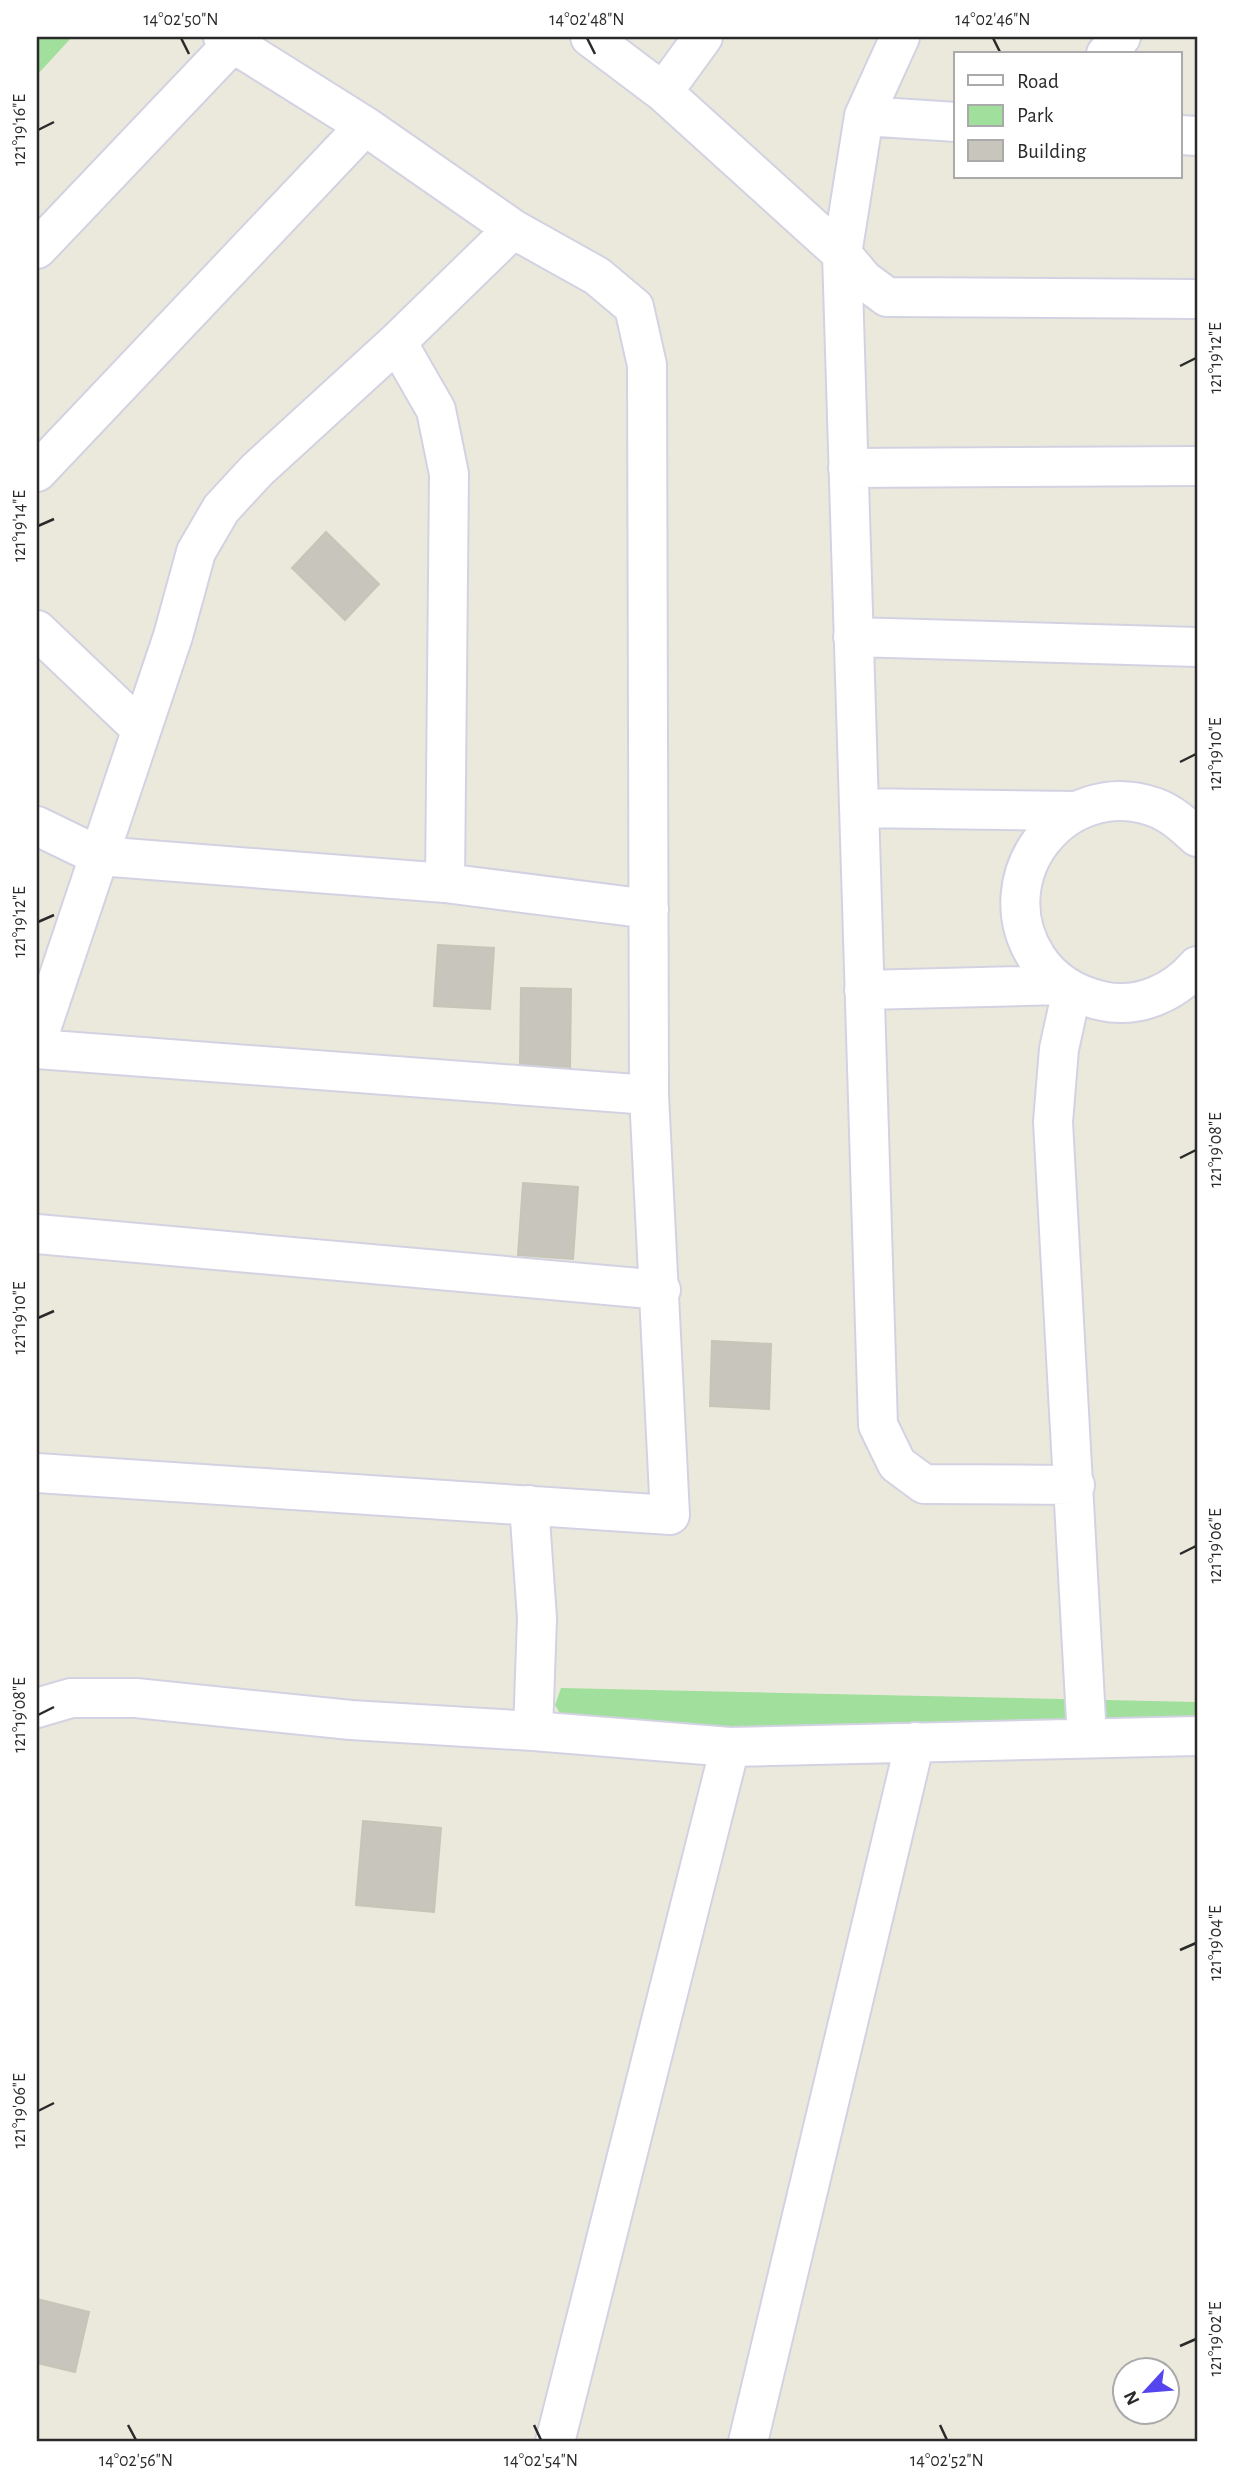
<svg xmlns="http://www.w3.org/2000/svg" width="1234" height="2479" viewBox="0 0 1234 2479" font-family="'Alegreya Sans',sans-serif">
  <rect width="100%" height="100%" fill="#ebe9dc"/>
  <path fill="#a1df9c" d="M37,37H72L37,75Z
    M561,1688L1197,1702V1736L915,1742L566,1724L555,1705Z"/>
  <path fill="#c7c5bc" stroke="#c6c5b6" stroke-width="2" d="M326,532L379,584L345,620L292,568Z
    M438,945L494,948L490,1009L434,1006Z
    M521,988L571,989L570,1067L520,1065Z
    M523,1183L578,1187L573,1259L518,1255Z
    M712,1341L771,1344L769,1409L710,1406Z
    M363,1821L441,1828L434,1912L356,1905Z
    M37,2299L89,2312L75,2372L37,2363Z"/>
  <g fill="none" stroke-linecap="round" stroke-linejoin="round">
    <defs>
      <path id="minor" d="M590,37L663,92L842,254L878,1425L897,1464L924,1484L1075,1485
        M900,37L864,116L842,254L864,280L887,297L1197,299
        M1106,54L1121,37
        M663,92L703,37
        M864,116L956,122
        M1180,135L1197,136
        M37,249L232,44
        M397,342L436,410L449,474L445,883
        M848,468L1197,466
        M37,472L365,126
        M37,630L141,729
        M853,637L1197,647
        M859,808L1077,811
        M37,826L99,856L445,883L649,909
        M1197,837C1184,825 1171,813 1154,807C1063,775 985,878 1037,958C1052,981 1076,995 1102,1001C1138,1009 1174,993 1197,966
        M864,990L1063,985
        M1072,990L1059,1049L1053,1122L1087,1738
        M37,1041L173,636L196,552L221,509L257,470L397,342L513,229
        M37,1049L649,1095
        M37,1234L661,1290
        M37,1473L670,1515L649,1095L647,365L634,307L597,276L513,229L365,126L223,37
        M529,1505L537,1618L533,1731
        M37,1708L71,1698H136L351,1720L533,1731L730,1747L1197,1736
        M555,2442L730,1747
        M748,2442L915,1742"/>
    </defs>
    <use href="#minor" stroke="#d3d2e2" stroke-width="42"/>
    <use href="#minor" stroke="#fff" stroke-width="38"/>
  </g>
  <path fill="none" stroke="#2a2a2a" stroke-width="2.5" d="M181,38L189,54M587,38L595,54M993,38L1001,54M38,130L54,122M1180,366L1196,358M38,526L54,519M1180,762L1196,754M38,922L54,915M1180,1158L1196,1150M38,1318L54,1311M1180,1554L1196,1546M38,1715L54,1707M1180,1950L1196,1943M38,2111L54,2103M1180,2346L1196,2339M128,2425L136,2440M534,2425L541,2440M940,2425L947,2440"/>
  <rect width="1234" height="2479" fill="none" stroke="#ffffff" stroke-width="77"/>
  <rect x="954" y="52" width="228" height="126" fill="#ffffff" stroke="#aaaaaa" stroke-width="2"/>
  <rect x="968" y="75" width="35" height="10" fill="#ffffff" stroke="#aaaaaa" stroke-width="2"/>
  <text x="1017" y="88" font-size="21" fill="#2a2a2a">Road</text>
  <rect x="968" y="105" width="35" height="21" fill="#a1df9c" stroke="#aaaaaa" stroke-width="2"/>
  <text x="1017" y="122" font-size="21" fill="#2a2a2a">Park</text>
  <rect x="968" y="140" width="35" height="21" fill="#c7c5bc" stroke="#aaaaaa" stroke-width="2"/>
  <text x="1017" y="158" font-size="21" fill="#2a2a2a">Building</text>
  <g transform="translate(1146 2391) rotate(244)"><circle r="33" fill="#ffffff" stroke="#aaaaaa" stroke-width="2"/>
  <path d="M0-5L12 26L0 18L-12 26Z" fill="#5445ef"/>
  <text y="-10" font-size="19" font-weight="bold" text-anchor="middle" fill="#2a2a2a">N</text>
  </g>
  <rect x="38" y="38" width="1158" height="2402" fill="none" stroke="#2a2a2a" stroke-width="2.5"/>
  <g font-size="18" text-anchor="middle" fill="#2a2a2a">
    <text x="181" y="25">14°02'50"N</text>
    <text x="587" y="25">14°02'48"N</text>
    <text x="993" y="25">14°02'46"N</text>
    <text transform="translate(19 130) rotate(-90)" y="6">121°19'16"E</text>
    <text transform="translate(1215 358) rotate(-90)" y="6">121°19'12"E</text>
    <text transform="translate(19 526) rotate(-90)" y="6">121°19'14"E</text>
    <text transform="translate(1215 754) rotate(-90)" y="6">121°19'10"E</text>
    <text transform="translate(19 922) rotate(-90)" y="6">121°19'12"E</text>
    <text transform="translate(1215 1150) rotate(-90)" y="6">121°19'08"E</text>
    <text transform="translate(19 1318) rotate(-90)" y="6">121°19'10"E</text>
    <text transform="translate(1215 1546) rotate(-90)" y="6">121°19'06"E</text>
    <text transform="translate(19 1715) rotate(-90)" y="6">121°19'08"E</text>
    <text transform="translate(1215 1943) rotate(-90)" y="6">121°19'04"E</text>
    <text transform="translate(19 2111) rotate(-90)" y="6">121°19'06"E</text>
    <text transform="translate(1215 2339) rotate(-90)" y="6">121°19'02"E</text>
    <text x="136" y="2466">14°02'56"N</text>
    <text x="541" y="2466">14°02'54"N</text>
    <text x="947" y="2466">14°02'52"N</text>
  </g>
</svg>
